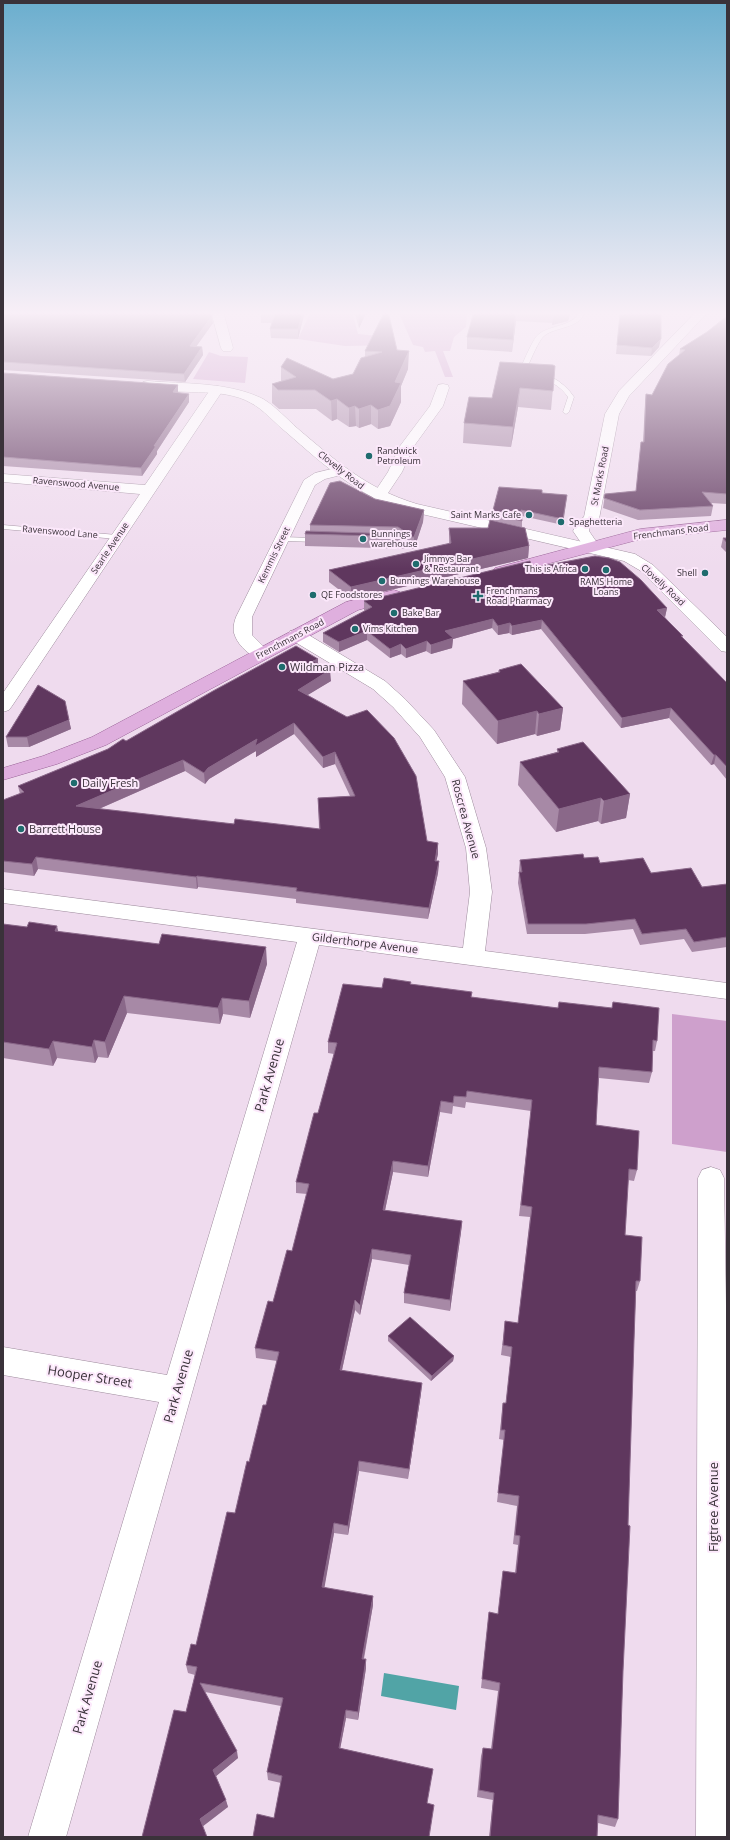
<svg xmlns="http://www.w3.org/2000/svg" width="730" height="1840" viewBox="0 0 730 1840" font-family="'Open Sans',sans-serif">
  <rect width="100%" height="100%" fill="#efdbee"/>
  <path fill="#cea0cc" d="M311,311H352L358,334L388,337L395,345L345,346L298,339Z
    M398,311H467L466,327L454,337L450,351H443L453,377H445L435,351L425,352L423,347L413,345Z
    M209,352L221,356L248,357L245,383L193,379Z
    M672,1014L727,1021V1152L672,1144Z"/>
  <path fill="#51a4a6" d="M384,1673L459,1686L456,1710L381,1696Z"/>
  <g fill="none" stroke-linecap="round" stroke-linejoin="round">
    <defs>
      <path id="service" d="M579,311H585C581,329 556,326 544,336C539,340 531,359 528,366C546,374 563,380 574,397L569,412L566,414L563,412L568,397C555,378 536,379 521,367C525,359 533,338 539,334C550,325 576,326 579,311Z
        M3,525L117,535L121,537L117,539L3,529Z
        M279,537L319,538L323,540L319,542L282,541L278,539Z"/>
      <path id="minor" d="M211,311H223L233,348L231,351H223L221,348Z
        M697,311H709L629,396L619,414L599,519L590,526L589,531L600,547L598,550L592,552L586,550L573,531L578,521L584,517L605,414L619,391Z
        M443,384L448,385L449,388L443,406L414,446L402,472L384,499L379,500L374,499L372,496L388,472L400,446L430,406L438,385Z
        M217,386L222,387L223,390L12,706L9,710L3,712V693L140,494L3,482V474L145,485L212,387Z
        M340,467L345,468L347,471L345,474L325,479L315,485L252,617V635L271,654L268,658C254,661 238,647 234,633C233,628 234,622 236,617L304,480L315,473Z
        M296,630L302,631L385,681L405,699L434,730L465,777L486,848L492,892L485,951L727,983V999L319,945L66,1837H28L159,1402L3,1375V1347L167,1375L297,942L3,903V889L463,948L470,892L466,848L445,777L420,737L393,707L373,689L290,639L287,635L290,631Z
        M711,1167L720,1170L724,1178L727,1369V1837H696L698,1178L702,1170Z"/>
      <path id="tertiary" d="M148,381C184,384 225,382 259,397C270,401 288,420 297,428C336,461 367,489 417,504L635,554L653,565L727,637V652L721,651L641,571L624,561L413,512C362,500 325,466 286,432C276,424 263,409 251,403C222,386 176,396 143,388L142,385L143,382Z"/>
      <path id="primary" d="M727,520V530L641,539L501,576L495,574L493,571L495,568L640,529Z
        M394,590L400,592L402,595L400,598L358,610L106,745L57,764L3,780V768L43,756L92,737L346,602Z"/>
    </defs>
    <use href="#service" stroke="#9d8b9c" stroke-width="1"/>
    <use href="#minor" stroke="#9d8b9c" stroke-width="1"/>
    <use href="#tertiary" stroke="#9d8b9c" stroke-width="1"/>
    <use href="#primary" stroke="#986196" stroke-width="1"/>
    <use href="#service" fill="#fff" fill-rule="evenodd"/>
    <use href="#minor" fill="#fff" fill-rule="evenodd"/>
    <use href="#tertiary" fill="#fff" fill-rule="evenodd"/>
    <use href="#primary" fill="#dfafde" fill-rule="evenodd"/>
  </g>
  <path fill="#a789a6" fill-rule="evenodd" d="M3,311L213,323L196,346L202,347L203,355L185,382L3,370Z
    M305,311L298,339L271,338L270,329L272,323H261V313Z
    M354,311H367L359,328Z
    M474,311H571L568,321L552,325L553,323L516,321L512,352L467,349V337Z
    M620,314L659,347L651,356L616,354Z
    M727,316V504L711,503L713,506L711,516L638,520L603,508L605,494L636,491L643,442L645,403L646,394L652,395L679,355L680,349L707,332Z
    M397,350L408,369L401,386V402L390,426L378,429L371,424L359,428L356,426L349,427L337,419L332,421L316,409H279L272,403V384L281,381V367L333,379L353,374L365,357V351Z
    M555,366L551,410L518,407L511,447L463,443L464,423L492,398Z
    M3,373L178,385V393L189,402L157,451V454L142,476L3,466Z
    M542,490V493L567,495L563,525L522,516V527L492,520V514Z
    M375,499L424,510L423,522L414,549L305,546V534L310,531V525Z
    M449,528L529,546L528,558L351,599L329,582V570L449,544Z
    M723,538H727V553L721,547Z
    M532,568L667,608L665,617L683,638L727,683V780L714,764L711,765L669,718L621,728L541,629L512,635L509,633L498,635L492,628L453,639L452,648L431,654L426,651L406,658L401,654L390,658L367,640L339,652L323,642V633L365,611L364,610V601Z
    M318,663L331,681L307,695L438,854L436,861H439L438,873L428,919L296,903V899L198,887L197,889L38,869L34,876L3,872V800L20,794L18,786ZM294,734L323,768L335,764L350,796L318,798L319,829L234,824L99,809L185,771L205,784L209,779L256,751V757Z
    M499,670L563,708L560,730L537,736L535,734L497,744L462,704L463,681L498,672Z
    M69,720L71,729L29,747H8L6,737Z
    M557,749L630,794L626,818L601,824L598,821L556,832L518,785L520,762L557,752Z
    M584,858L600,863L651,873L702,887L727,884V947L692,952L684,939L640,945L633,929L585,934H527L518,883L519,872V870L520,860Z
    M3,924L58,932L267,964L250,1018L223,1014L220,1024L127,1013L108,1058L98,1057L95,1063L57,1058L53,1066L3,1058Z
    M411,984L471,997L558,1008H612L613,1002L657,1041L655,1051H652V1072L649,1083L599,1078L596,1125L637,1170L634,1181L628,1180L625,1235L640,1281L637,1291H636L634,1340L618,1819L615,1827L598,1823L597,1837H489L493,1800L477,1797L481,1756L483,1748L491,1749L498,1691L481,1688L489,1612L498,1614L503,1571L515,1573L518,1545L513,1544L517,1506L497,1502L504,1440L499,1439L503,1403H506L511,1357L501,1355L504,1331L518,1323L530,1217L519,1216L531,1111L466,1102L465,1108L453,1106L452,1114L440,1112L428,1177L393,1172L385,1210L462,1221L461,1232L450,1311L404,1303V1293L409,1265L372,1259L360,1315L355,1310L342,1370L421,1393L408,1479L359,1471L348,1535L334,1533L324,1587L373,1605L364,1659L366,1668L358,1720L346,1718L340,1748L433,1769L432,1776L274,1818L281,1783L268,1780L267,1772L281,1706L205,1692L238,1758L216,1776L228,1807L142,1837L186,1712L195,1675L188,1673L186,1665L196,1645L235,1513L266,1405L277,1361L256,1358L255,1348L292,1251L307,1194L296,1193V1182L318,1113L334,1054L328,1053V1042L382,988Z
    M388,1336L454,1356L453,1361L431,1381L388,1341Z"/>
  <path fill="#8a6889" d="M303,311H305L298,339V329Z
    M363,311H367L359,328V318Z
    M516,311V321L512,352L513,340Z
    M562,311H571L568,321L552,325L554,314Z
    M212,316L213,323L191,354L190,346Z
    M661,339L659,347L651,356L652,348Z
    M202,347L203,355L185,382L184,374Z
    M409,351L408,369L401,386V402L390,426L378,429V410L395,382Z
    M178,385V393L173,392Z
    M520,388L518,407L511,447L513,427Z
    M189,394V402L157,451V454L142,476L141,468L154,446Z
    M337,399V419L332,421L331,401Z
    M371,405V424L359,428V409Z
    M355,406L356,426L349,427V408Z
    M424,510L423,522L414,549V537Z
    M529,546L528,558L351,599V587Z
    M667,608L665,617L657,610Z
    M493,619L492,628L453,639L452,648L431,654V645L445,631Z
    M542,620L541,629L512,635V626Z
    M510,623L509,633L498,635V626Z
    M367,631V640L339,652V642Z
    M427,641L426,651L406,658V649Z
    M401,644V654L390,658V649Z
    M318,659V670L313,661Z
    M330,670L331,681L298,701V690Z
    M563,708L560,730L537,736L539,714Z
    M671,708L669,718L621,728L622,718Z
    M537,711L535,734L497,744L498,721Z
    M69,720L71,729L29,747L27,737Z
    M294,723V734L256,757V751L209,779L205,784L204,773L208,768L257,739Z
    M335,752V764L323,768V757Z
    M714,755H716L714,764L711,765Z
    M183,760L185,771L78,818L76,806Z
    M630,794L626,818L601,824L604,801Z
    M601,798L598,821L556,832L559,809Z
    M438,843V854L434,872L435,861Z
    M36,857L38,869L34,876L32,864Z
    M439,861L438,873L428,919L429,908Z
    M197,876L198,887L197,889L196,877Z
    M57,926L61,943L55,931Z
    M266,947L267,964L250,1018L249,1001Z
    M124,996L127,1013L108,1058L105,1042Z
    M222,998L223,1014L220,1024L218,1008Z
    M94,1040L98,1057L95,1063L92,1047Z
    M53,1041L57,1058L53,1066L49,1049Z
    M441,1101L440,1112L428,1177V1166Z
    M393,1161V1172L383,1220V1210Z
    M462,1221L461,1232L450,1311V1300Z
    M372,1249V1259L360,1315V1305Z
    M355,1300V1310L340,1379V1370Z
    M454,1356L453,1361L431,1381L432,1376Z
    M422,1383L421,1393L408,1479L409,1469Z
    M359,1461V1471L348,1535V1526Z
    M334,1523V1533L323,1596L322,1587Z
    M373,1596V1605L362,1667V1659Z
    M366,1659V1668L358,1720V1712Z
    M346,1710V1718L339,1755V1748Z
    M237,1751L238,1758L215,1777L213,1770Z
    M226,1800L228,1807L202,1827L200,1819Z"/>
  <path fill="#5f375e" stroke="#8a6889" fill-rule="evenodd" d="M3,311H211L212,316L190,346L202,347L184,374L3,362Z
    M262,311H303L298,329H270L275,314L261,313Z
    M357,311H363L359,318Z
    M385,311H388L397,350L409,351L395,382L401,383L390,406L378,410L371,405L359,409L355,406L349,408L337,399L331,401L315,390H278L272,384L296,377L281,367L287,358L333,379L353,374L361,358L382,352L365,351Z
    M474,311H516L513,340L467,337Z
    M551,311H562L554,314V311Z
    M624,311H661V339L652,348L617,345L620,314L623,315Z
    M727,316V494L702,492L713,506L640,510L604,498L605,494L636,491L641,442H644L646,394L652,395L668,364L685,350L680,349L707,332Z
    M500,362L553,365L555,366L553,391L520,388L513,427L464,423L469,397L492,398Z
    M3,373L178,385L173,392L189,394L154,446H156L141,468L3,457Z
    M340,481L375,499L424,510L414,537L305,534L306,531L398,534L404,531L398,527L310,525L330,483Z
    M499,487L542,490V493L567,495L563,519L521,510L522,521L492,514Z
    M490,520L525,528L529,546L351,587L329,570L451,543L449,528H488Z
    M723,538H727V543Z
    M595,556L609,558L620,562L641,580L667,608L657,610L683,636H681L727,683V767L716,755H714L671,708L622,718L542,620L512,626L510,623L498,626L493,619L445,631L453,638L431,645L427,641L406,649L401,644L390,649L367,631L339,642L323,633L372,607L364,601L530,561L532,568Z
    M296,646L318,659L313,661L330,670L298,690L347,717L367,710L394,738L416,776L427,841L438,843L435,861H439L429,908L296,891L297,888L197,876L196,877L36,857L32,864L3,861V800L24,792L18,786L108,749L123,739L126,741L213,691ZM294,723L323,757L335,752L355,796L318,798L320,829L235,819L234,824L76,806L183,760L204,773L208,768L257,739L255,746Z
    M521,664L563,708L539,714L537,711L498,721L463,681L500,672L499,670Z
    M38,685L65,701L69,720L27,737H6Z
    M583,742L630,794L604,801L601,798L559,809L520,762L559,752L557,749Z
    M583,854L584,858L598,857L600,863L643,858L651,873L691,868L702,887L727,884V937L694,942L686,929L642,934L635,919L586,924H528L519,872H522L520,860Z
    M29,922L57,926L55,931L159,944L162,934L266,947L249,1001L222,998L218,1008L124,996L105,1042L94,1040L92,1047L53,1041L49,1049L3,1042V924L27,927Z
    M384,978L411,982L410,984L472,992L471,997L558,1008L559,1002L612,1008L613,1002L659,1008L657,1041L653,1040L652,1072L599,1067L596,1125L639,1131L637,1170L629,1169L625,1235L642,1237L640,1281H636L634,1340L628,1525L630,1526L623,1671L618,1819L598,1815L597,1837H490L494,1793L479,1790L483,1748L492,1749L500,1683L482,1679L489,1612L498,1614L503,1571L516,1573L520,1536L515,1535L519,1496L498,1493L505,1430H501L503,1403H506L512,1347L503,1345L505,1321L518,1323L532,1207L521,1205L532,1100L467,1091L466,1097L454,1096L453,1103L441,1101L428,1166L393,1161L383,1210L462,1221L450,1300L404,1293L411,1255L372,1249L360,1305L355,1300L340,1370L422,1383L409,1469L359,1461L348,1526L334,1523L322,1587L373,1596L362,1659H366L358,1712L346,1710L339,1748L433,1769L427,1803L434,1805L429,1837H253L257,1814L274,1818L282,1776L267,1772L283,1698L200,1683L237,1751L213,1770L226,1800L200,1819L207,1837H142L174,1710L186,1712L197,1667L186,1665L191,1644L196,1645L227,1512L235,1513L247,1461L249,1462L263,1405H266L279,1352L255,1348L268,1301L273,1302L287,1250L292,1251L309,1184L296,1182L314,1113H318L337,1043L328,1042L343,984L382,988Z
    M410,1317L454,1356L432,1376L388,1336Z"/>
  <linearGradient id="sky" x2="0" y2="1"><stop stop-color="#6baece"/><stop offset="0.55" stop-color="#f8eff7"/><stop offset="1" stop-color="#f8eff7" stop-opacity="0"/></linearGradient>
  <rect width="730" height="569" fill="url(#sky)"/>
  <g fill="#1f6c6e" stroke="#fce8fb" stroke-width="1.5">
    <circle cx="369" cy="456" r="4"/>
    <circle cx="529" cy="515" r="4"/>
    <circle cx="561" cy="522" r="4"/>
    <circle cx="363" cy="539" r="4"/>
    <circle cx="416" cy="564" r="4"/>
    <circle cx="585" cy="569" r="4"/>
    <circle cx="606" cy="570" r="4"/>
    <circle cx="705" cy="573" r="4"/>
    <circle cx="382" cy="581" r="4"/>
    <circle cx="313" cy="595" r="4"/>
    <path d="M476 590h4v4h4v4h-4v4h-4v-4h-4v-4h4z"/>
    <circle cx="394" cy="613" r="4"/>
    <circle cx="355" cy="629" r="4"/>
    <circle cx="282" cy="667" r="4"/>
    <circle cx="74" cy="783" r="4"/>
    <circle cx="21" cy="829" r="4"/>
  </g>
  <g text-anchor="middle" stroke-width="4" stroke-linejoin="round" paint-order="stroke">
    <g font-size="9" fill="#3a323a" stroke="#fce8fb" text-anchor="start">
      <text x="377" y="454">Randwick<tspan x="377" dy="10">Petroleum</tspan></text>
      <text x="521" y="518" text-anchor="end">Saint Marks Cafe</text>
      <text x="569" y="525">Spaghetteria</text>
      <text x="371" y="537">Bunnings<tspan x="371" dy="10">warehouse</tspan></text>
      <text x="424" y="562">Jimmys Bar<tspan x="424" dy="10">&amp; Restaurant</tspan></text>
      <text x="577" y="572" text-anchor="end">This is Africa</text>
      <text x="697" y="576" text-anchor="end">Shell</text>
      <text x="390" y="584">Bunnings Warehouse</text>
      <text x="606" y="585" text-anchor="middle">RAMS Home<tspan x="606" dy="10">Loans</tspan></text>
      <text x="486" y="594">Frenchmans<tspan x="486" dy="10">Road Pharmacy</tspan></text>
      <text x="321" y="598">QE Foodstores</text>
      <text x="402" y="616">Bake Bar</text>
      <text x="363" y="632">Vims Kitchen</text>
    </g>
    <g font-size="9" fill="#3a323a" stroke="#fce8fb">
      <text transform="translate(341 470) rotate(38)" y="3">Clovelly Road</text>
      <text transform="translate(600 476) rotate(-79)" y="3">St Marks Road</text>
      <text transform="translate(76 484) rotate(5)" y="3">Ravenswood Avenue</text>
      <text transform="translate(60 532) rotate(5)" y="3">Ravenswood Lane</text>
      <text transform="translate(671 532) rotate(-7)" y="3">Frenchmans Road</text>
      <text transform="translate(110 548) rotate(-56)" y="3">Searle Avenue</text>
      <text transform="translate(274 555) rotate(-64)" y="3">Kemmis Street</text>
      <text transform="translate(663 585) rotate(43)" y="3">Clovelly Road</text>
      <text transform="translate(290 639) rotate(-28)" y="3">Frenchmans Road</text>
    </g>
    <g font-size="11" fill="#3a323a" stroke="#fce8fb" text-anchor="start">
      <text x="290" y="671">Wildman Pizza</text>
      <text x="82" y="787">Daily Fresh</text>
      <text x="29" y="833">Barrett House</text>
    </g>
    <g font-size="11" fill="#3a323a" stroke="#fce8fb">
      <text transform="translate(466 819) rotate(75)" y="4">Roscrea Avenue</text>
      <text transform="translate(365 943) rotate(7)" y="4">Gilderthorpe Avenue</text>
    </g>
    <g font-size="13" fill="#3a323a" stroke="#fce8fb">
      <text transform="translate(269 1075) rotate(-74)" y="5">Park Avenue</text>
      <text transform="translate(90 1376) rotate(9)" y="5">Hooper Street</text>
      <text transform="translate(178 1386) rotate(-74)" y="5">Park Avenue</text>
      <text transform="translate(713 1507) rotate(-90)" y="5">Figtree Avenue</text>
      <text transform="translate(87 1697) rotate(-74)" y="5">Park Avenue</text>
    </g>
  </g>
  <rect width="730" height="1840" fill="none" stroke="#3a323a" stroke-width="8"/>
</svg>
